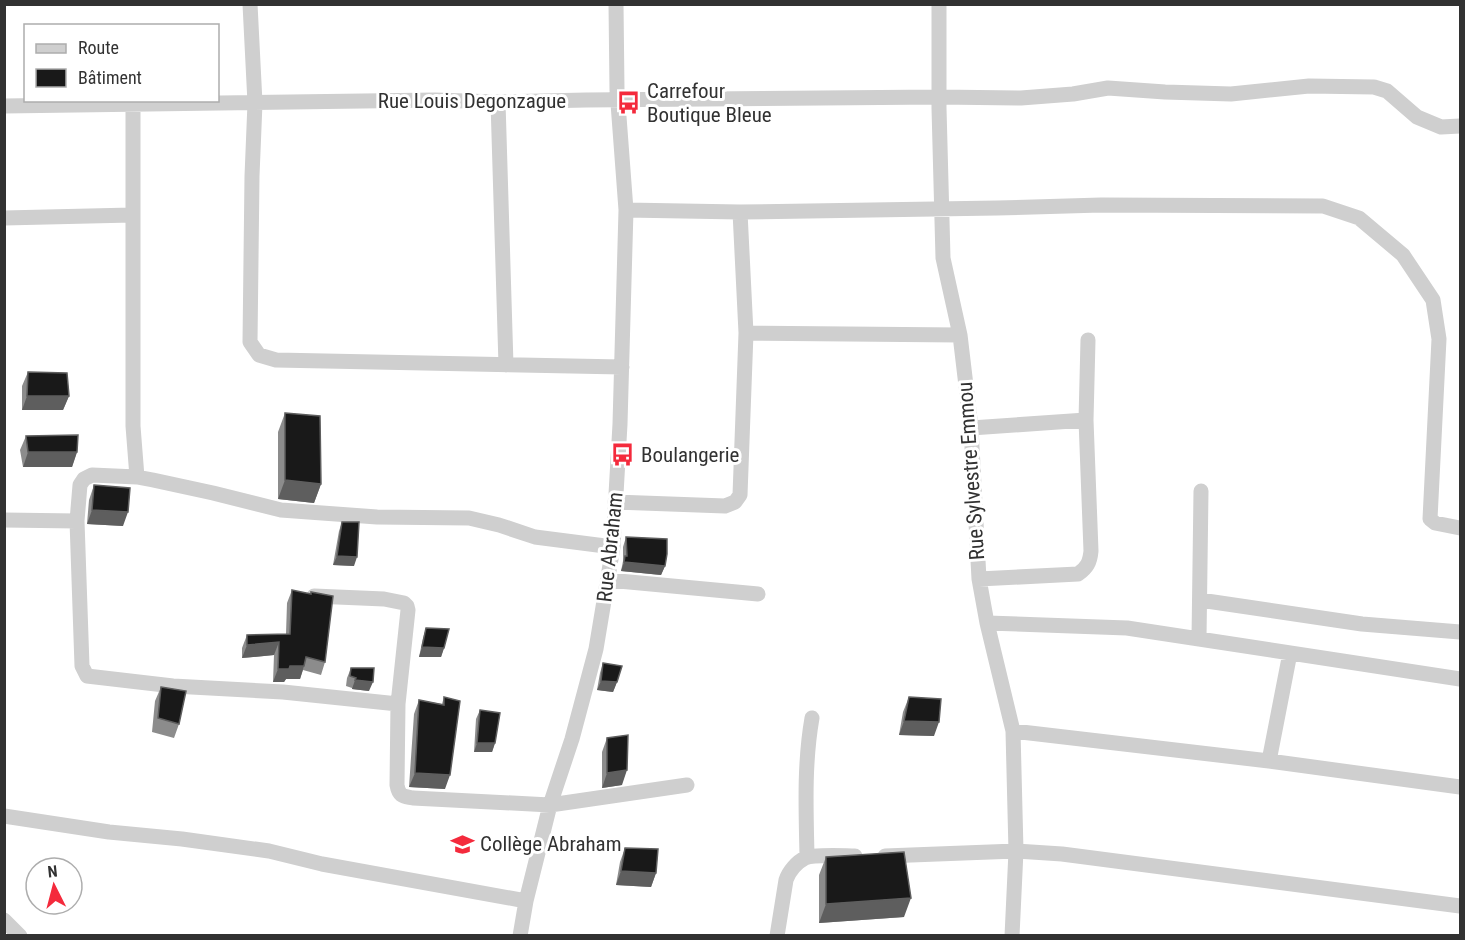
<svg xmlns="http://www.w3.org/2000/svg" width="1465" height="940" viewBox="0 0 1465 940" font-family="'Roboto Condensed',sans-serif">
  <rect width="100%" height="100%" fill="#fff"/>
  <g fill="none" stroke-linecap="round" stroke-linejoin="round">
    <path stroke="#cfcfcf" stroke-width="15" d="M250,4L255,103L252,176L250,342L259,355L276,360L622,367
      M939,4V108L943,258L960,335L971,428L979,579L987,623L1013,731L1016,851L1012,936
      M498,102L506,365
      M133,105V426L137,477
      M4,106L435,100L498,102L586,100L939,97L1021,98L1073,94L1108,88L1165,92L1231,94L1309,86L1374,87L1387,91L1417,117L1441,127L1460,126
      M626,210L740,212L997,208L1101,205L1323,206L1359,218L1403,255L1433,300L1439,339L1430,519L1435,523L1460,528
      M4,218L132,215
      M746,333L960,335
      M971,428L1086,420
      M615,502L725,506L735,502L740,495L746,333L740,212
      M4,520L77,521
      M979,579L1078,574C1087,568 1090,562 1091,551L1086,420L1088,340
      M608,580L758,594
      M314,596L384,599L404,603L407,606L408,610L398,704L397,785C399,797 404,796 413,798L550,805L687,785
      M1200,600L1362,624L1460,632
      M987,623L1127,628L1460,679
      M1199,639L1201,491
      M398,704L283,692L173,686L87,676L82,666L77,521L80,485L84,479L92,475L137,477L153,480L213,493L281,510L377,517L469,518L499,525L535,537L613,547
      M1013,731L1269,761L1460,787
      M1269,761L1290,653
      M4,816L109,832L182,839L269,851L322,864L526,901
      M807,856C806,809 804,764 812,718
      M885,856L1016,851L1062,854L1460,906
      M4,920L20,936
      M520,936L526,901L550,805L572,739L596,649L613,547L620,424L626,210L617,90L616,4
      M777,936L786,880C789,871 797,862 805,858C813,854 845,856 855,856"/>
  </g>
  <path fill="#8c8c8c" d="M28,372L69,396L63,410H22V386Z
    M285,413L321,484L314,503L278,499V432Z
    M26,436L77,452L72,467H23L20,450Z
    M94,485L123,526L87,524L89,500Z
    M342,522L354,566L333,565L339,531Z
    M626,537L665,566L661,575L621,571L623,561V547Z
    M292,590L310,594L311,592L325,662L321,675L303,670L300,679H286L284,682H273L274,655L242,658V648L247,635L286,634L287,603Z
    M426,628L444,648L441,657H419L423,638Z
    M603,663L617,682L613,692L597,690L600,673Z
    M351,668L369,691L352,689V688L346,686L347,678Z
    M161,687L179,724L174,738L152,732L155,701Z
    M444,697L445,789L409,787L414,714L419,700L442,704Z
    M909,697L934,736L899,735L903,712Z
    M480,710L495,743L492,752H474L476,719Z
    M607,738L622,785L602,788V752Z
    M625,848L656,873L651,887L616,885L620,862Z
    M826,857L904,917L819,923V875Z"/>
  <path fill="#5e5e5e" d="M27,396H69L63,410H22Z
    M28,452H77L72,467H23Z
    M285,480L321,484L314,503L278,499Z
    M92,510L128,512L123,526L87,524Z
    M337,556L357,557L354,566L333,565Z
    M624,562L665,566L661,575L621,571Z
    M279,642L274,655L242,658L247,645Z
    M422,647L444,648L441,657H419Z
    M290,666H304L300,679H286L284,682H273L278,669Z
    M355,680L373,682L369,691L352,689Z
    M601,681L617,682L613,692L597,690Z
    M904,721L939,722L934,736L899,735Z
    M477,743H495L492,752H474Z
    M627,770L622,785L602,788L607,773Z
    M415,773L450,775L445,789L409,787Z
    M621,871L656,873L651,887L616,885Z
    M911,898L904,917L819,923L826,904Z"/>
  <path fill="#191919" stroke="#5e5e5e" stroke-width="1.5" d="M28,372L67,373L69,396H27Z
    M285,413L320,416L321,484L285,480Z
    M78,435L77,452H28L26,436Z
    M94,485L130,488L128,512L92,510Z
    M342,522H359L357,557L337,556Z
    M626,537L667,539V554L665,566L624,562L625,556H627Z
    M292,590L311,594V592L333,596L325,662L306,657L304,666H290L289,669H278L279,642L247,645V635L290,634Z
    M426,628L449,629L444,648L422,647Z
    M603,663L622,666L617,682L601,681Z
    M351,668H374L373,682L355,680L356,678L350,676Z
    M161,687L186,691L179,724L158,718Z
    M444,697L460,701L450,775L415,773L419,700L444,705Z
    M909,697L941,699L939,722L904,721Z
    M480,710L500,713L495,743H477Z
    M628,735L627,770L607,773V738Z
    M625,848L658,849L656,873L621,871Z
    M904,852L911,898L826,904V857Z"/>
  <defs>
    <symbol id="bus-bare" viewBox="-9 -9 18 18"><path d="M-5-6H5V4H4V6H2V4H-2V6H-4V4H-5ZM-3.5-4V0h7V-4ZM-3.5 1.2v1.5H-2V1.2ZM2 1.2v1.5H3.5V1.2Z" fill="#f42a3c" stroke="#fff" stroke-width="2.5" paint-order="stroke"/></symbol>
    <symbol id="school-bare" viewBox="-9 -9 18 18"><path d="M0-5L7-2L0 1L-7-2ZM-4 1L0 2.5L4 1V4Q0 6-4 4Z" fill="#f42a3c" stroke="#fff" stroke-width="2.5" paint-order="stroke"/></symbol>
  </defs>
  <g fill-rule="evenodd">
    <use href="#bus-bare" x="612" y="86" width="33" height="33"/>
    <use href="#bus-bare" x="606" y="438" width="33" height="33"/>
    <use href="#school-bare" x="446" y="828" width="33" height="33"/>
  </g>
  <g text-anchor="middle" stroke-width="6" stroke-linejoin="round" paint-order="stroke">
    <g font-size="21" fill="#323232" stroke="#fff" text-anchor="start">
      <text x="647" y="98">Carrefour<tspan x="647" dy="24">Boutique Bleue</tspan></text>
      <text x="641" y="462">Boulangerie</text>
      <text x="480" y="851">Collège Abraham</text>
    </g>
    <g font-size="21" fill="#323232" stroke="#fff">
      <text x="472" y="108">Rue Louis Degonzague</text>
      <text transform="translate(971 471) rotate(-94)" y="7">Rue Sylvestre Emmou</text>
      <text transform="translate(610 547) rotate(-84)" y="7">Rue Abraham</text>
    </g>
  </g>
  <rect width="1465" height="940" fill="none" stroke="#323232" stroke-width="12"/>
  <rect x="24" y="24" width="195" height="78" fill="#ffffff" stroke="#adadad" stroke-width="1.5"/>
  <rect x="36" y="44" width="30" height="9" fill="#cfcfcf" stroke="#adadad" stroke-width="1.5"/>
  <text x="78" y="54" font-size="18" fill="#323232">Route</text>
  <rect x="36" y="69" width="30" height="18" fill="#191919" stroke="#adadad" stroke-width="1.5"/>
  <text x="78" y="84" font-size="18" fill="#323232">Bâtiment</text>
  <g transform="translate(54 886) rotate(354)"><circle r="28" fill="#ffffff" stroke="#adadad" stroke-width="1.5"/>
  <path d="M0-4.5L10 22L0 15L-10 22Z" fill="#f42a3c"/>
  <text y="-9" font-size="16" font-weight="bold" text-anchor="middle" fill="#323232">N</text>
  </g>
</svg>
